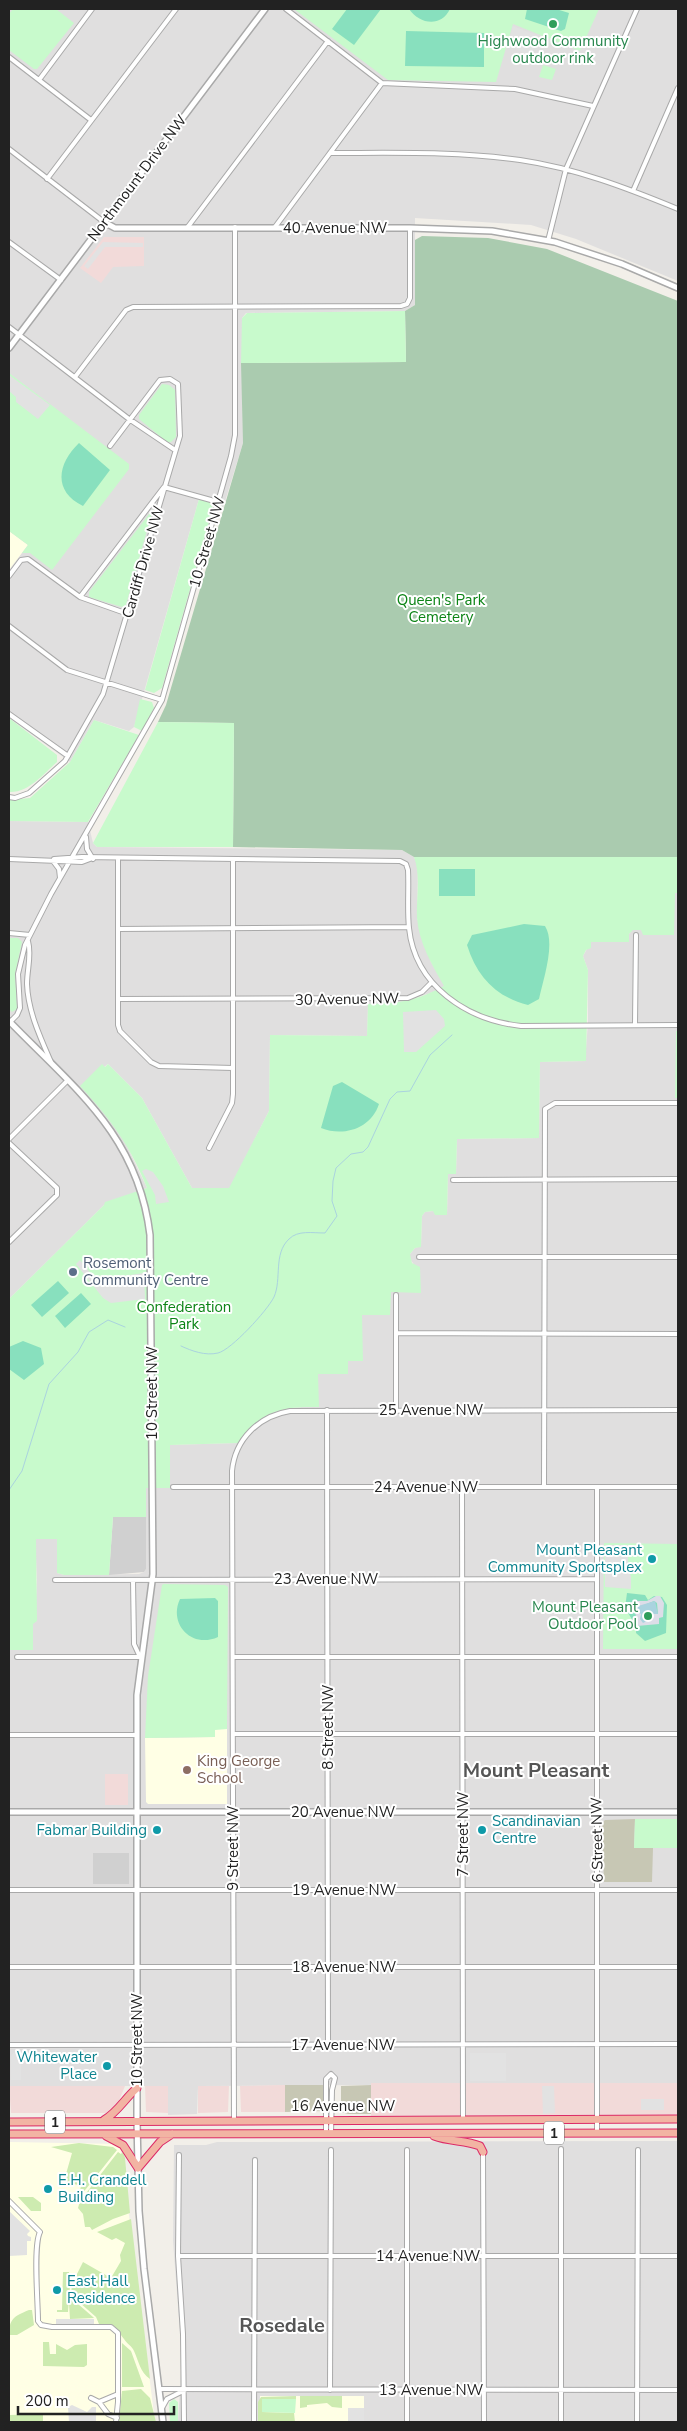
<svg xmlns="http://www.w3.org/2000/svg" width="687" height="2431" viewBox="0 0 687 2431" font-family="'Nunito Sans',sans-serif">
  <rect width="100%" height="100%" fill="#f2efe9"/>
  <path fill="#e0dfdf" d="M9,9H678V281L576,239L531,225L415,218V305L405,311L246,313L242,318L243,443L223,508L199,499L134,727L129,731L94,720L70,762L9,718Z
    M9,821L88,822L93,843L97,847L402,850L414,857L418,866L417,918L431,962L445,986L433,992L398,1004H368L367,1036L270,1035L269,1111L230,1188H192L142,1098L108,1064L104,1067L81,1086L111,1119L127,1146L147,1188L104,1205L9,1299Z
    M675,893H678V2083L198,2086L197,2114L168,2115V2086H9V1652L10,1650L33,1649L32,1624L35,1621L37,1580L35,1539H57V1573L64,1575L139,1574L144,1572L146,1569V1488L170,1487V1445L237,1443L262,1417L280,1409L300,1407L318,1374H348V1361L362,1315L390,1292L415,1266L410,1259V1254L415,1248L421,1246L422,1216L425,1212L433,1211L447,1215L448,1174H456L457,1139L539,1138L540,1062L585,1061L588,1022V970L583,956L591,942H629V934L632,930H641Z
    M678,2141V2422H178L182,2358L173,2241L174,2145H206L217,2142Z"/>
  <path fill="#f2dad9" d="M104,237H144V266L113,267L101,283L80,268Z
    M105,1774H128V1805H105Z
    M371,2083H678V2119L371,2120Z
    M285,2085V2112H241L240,2086Z
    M9,2086H125L118,2103L107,2113H11Z
    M145,2086H168V2113L146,2112Z
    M198,2086H229L228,2112L198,2113Z"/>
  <path fill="#ffffe5" d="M9,531L28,545L9,570Z
    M215,1729H227V1804H148L146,1802L145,1738L214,1737Z
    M9,2142L120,2144L155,2422H9Z
    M260,2396H364V2422H260Z"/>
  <path fill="#d0d0d0" d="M113,1517H146V1569L144,1572L109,1575Z
    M93,1853H129V1884H93Z"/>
  <path fill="#c7c7b4" d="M635,1819L634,1848H653L652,1882H604L602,1823L605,1820Z
    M285,2085H323L324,2111L285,2112Z
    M371,2085V2114H348L338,2111L337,2107L341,2101V2086Z"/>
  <path fill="#cdebb0" d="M79,2143L113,2147L117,2150L78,2199L81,2186L64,2181L72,2153L51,2147Z
    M118,2152L121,2154L123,2152L125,2158L130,2213L113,2219L92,2230L90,2227H85L83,2214L78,2208L80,2201Z
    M18,2197H33L41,2203V2211H31Z
    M131,2219L150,2379C140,2372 139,2362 134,2351C132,2346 127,2344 124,2339C114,2326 118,2324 99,2324L96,2317L71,2295L72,2284L83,2262L111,2278L121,2261L120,2255L125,2243L116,2238L112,2240L97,2232Z
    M63,2272H69L70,2286L68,2312H57V2310H62Z
    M71,2298L93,2317L94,2318L70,2319L69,2303Z
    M29,2310H32L34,2325L17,2335H9C9,2319 14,2316 29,2310Z
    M43,2342H49L50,2354H56V2344L67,2350L75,2345L87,2344V2365L84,2367L43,2366Z
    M122,2343L131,2351L144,2387H122Z
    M141,2389L150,2398L156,2422H119L122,2391Z
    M296,2396V2399H262V2412L294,2413L295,2422H258V2402L261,2397Z
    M300,2396H342V2408L332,2407L327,2403L307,2405V2407L300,2408Z
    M9,2410L10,2415L43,2414V2422H9Z"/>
  <path fill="#aacbaf" d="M422,236L488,238L547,249L678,301V857H414L402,850L233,847L234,723L158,722L166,705L243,443L241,363L406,362L405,311L415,305V240Z"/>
  <path fill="#c8facc" d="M13,9H56L74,23L37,69H34L9,50V14Z
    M294,9H599L580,51L513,24L496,82L388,80Z
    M543,65L556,69L552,80L539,77Z
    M405,311L406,362L241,363L242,318L247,313Z
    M9,373L129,464V469L52,570L30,553H22L28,545L9,531Z
    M162,384L169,385L175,390L176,437L171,442H167L139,419V415Z
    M199,499L209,502L213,508L162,688L154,693L145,690Z
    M153,509L126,605L122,607L89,597V592Z
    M140,699L152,702L154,708L142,731L134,727Z
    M9,718L57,755V762C43,774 29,793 9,792Z
    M94,720L139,735L88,822L9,821V800L30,798L70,762Z
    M158,722L234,723L233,847H97L93,843Z
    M414,857H678V893H675L674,935H643L641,930H633L629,934V942H591V948L586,950L583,956L588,970L586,1061L540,1062L539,1138L457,1139L456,1174H448L447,1215H435L433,1211L425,1212L422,1216L421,1247L415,1248L410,1254L412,1263L420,1267L421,1293L391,1292L390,1315H362L363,1361H348V1374H318L319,1407C281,1406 261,1411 238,1443L170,1445V1488H146V1517H113L109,1575H64L57,1573V1539H36L37,1621L33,1624V1650H10L9,1652V1299L104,1205L105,1202L147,1188C130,1145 111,1120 80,1086L102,1064L105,1067L108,1064L142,1098L192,1188H229L269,1111L270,1035L367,1036L368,1004C397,1004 419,1000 444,986C432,965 419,943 417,918C416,898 421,876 414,857Z
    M9,938H18L22,942L15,974L17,1009L12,1012L9,1009Z
    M676,1031H678V1098H675Z
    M604,1543L678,1544V1649H603Z
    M164,1584L225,1585L228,1587L227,1729L215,1730V1737L145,1738L148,1676L162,1585Z
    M635,1819H678V1848H634Z
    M174,2399L178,2402V2422H170L169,2403Z
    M262,2399H296L295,2413L262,2412Z"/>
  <path fill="#88e0be" d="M347,9H381L354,45L332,29Z
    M409,9H450C441,28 419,24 409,9Z
    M527,9H556L569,13L565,29L561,31L525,19Z
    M406,31L484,33V67L405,66Z
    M79,443L110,470L83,506C52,491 58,463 79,443Z
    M439,869H475V896H439Z
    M524,924L545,926C556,943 543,980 539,999L528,1005C496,997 477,977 467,945L472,935Z
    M342,1082L379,1104C371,1129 343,1137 321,1128L333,1086Z
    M58,1281L69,1293L42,1317L31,1305Z
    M81,1293L91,1304L65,1328L55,1316Z
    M23,1341L41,1348L44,1364L24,1380L9,1369V1347Z
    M627,1593L645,1595L648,1600L654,1596L662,1597L667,1605L666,1633L645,1641L636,1633L637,1619L633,1621L625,1608Z
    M215,1598L218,1601V1637C192,1649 168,1624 180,1599Z"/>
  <path fill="#e2e2e2" d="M513,26L539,36L530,56L508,45Z
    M103,242L143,243V247H105L88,269L84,266Z
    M9,375L50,405L38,419L16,402V397L9,391Z
    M436,1010L444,1019L445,1026L416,1052H404L403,1012Z
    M146,1169L153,1172L163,1186L169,1202L156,1204L155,1195L142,1171Z
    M80,1260L96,1280L144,1273L145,1299L111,1303L103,1298L76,1264Z
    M605,1545H628V1571L631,1576V1589L605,1587Z
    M13,2053H21V2080H11V2056Z
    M470,2053H506V2081H470Z
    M542,2086H554L555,2113L543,2114Z
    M641,2099H664V2110H641Z
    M9,2211L30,2231L27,2234L28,2236L31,2237V2241H27V2255L9,2256Z
    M56,2319H94V2325H56Z
    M72,2405L87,2412L92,2407H96V2422H69L68,2407Z
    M348,2408H364V2422H348Z"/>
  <path fill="#dddde8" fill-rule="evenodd" d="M656,1596H660L664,1603L663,1617L659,1618V1624L637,1626L634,1601H647ZM654,1601L657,1603L658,1614H648V1622L641,1614L644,1605Z"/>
  <path fill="#aad3df" d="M655,1601L658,1614H648L649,1620L643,1623L640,1619L641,1614L637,1611L638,1606Z"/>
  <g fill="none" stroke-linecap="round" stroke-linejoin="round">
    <path stroke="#aad3df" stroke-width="1" d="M181,1346C192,1351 205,1356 218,1353C231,1350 267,1311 274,1297C282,1279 273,1254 289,1239C298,1230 312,1233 325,1233L337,1216L332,1201L333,1181L336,1168L351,1154L363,1152L368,1147L390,1099L397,1092L410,1091L430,1055L452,1035
      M9,1490L22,1471L49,1384L78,1352L89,1332L108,1320L125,1327"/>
    <defs>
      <path id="minor" d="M286,9L382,83L515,89L593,106
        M9,57L91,120
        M39,80L92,9
        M9,149L104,222
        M330,153C393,153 457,151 520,160C575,168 627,188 678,209
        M47,179L176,9
        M633,191L678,88
        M275,227L382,83
        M187,228L328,41
        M548,241L566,169L637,9
        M9,242L61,280
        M9,327L129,419L175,450
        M75,377L126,310L133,307L401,306L407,304L410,298V228
        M9,576L21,560L28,559L80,597L128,614
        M80,597L164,487L218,502
        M9,626L67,670L162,700
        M9,714L68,756
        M9,797L15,798L29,793L65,761L103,694L180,436L178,384L170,379L160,380L110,446
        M86,837L87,849L93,859
        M9,859L82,862L90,859
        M54,859L82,857L400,861L406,864L408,870C409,889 407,909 409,928C415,986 467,1020 521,1026L678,1025
        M118,859V1025L120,1031L151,1062L159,1066L233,1068
        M53,861L59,869L60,878
        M118,929L409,927
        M9,933L30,935
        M28,941C32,955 27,969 27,984C28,1011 40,1037 51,1062
        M118,999L408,998L422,992L431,983
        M10,1022L17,1015L20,1008L18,974L25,945L51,894L162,700L231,456L235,435V227
        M635,1025L636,935
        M9,1139L67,1081
        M9,1143L57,1188V1195L9,1242
        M209,1148L232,1103L233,1094V860
        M453,1180L678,1179
        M419,1257H678
        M396,1333L678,1334
        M327,1410L328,2045
        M396,1410V1295
        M173,1487H678
        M462,1487L463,2120
        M544,1487L545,1109L555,1103H678
        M55,1580L597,1579
        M17,1657H140L134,1644L133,1580
        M233,1657H678
        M233,1734H678
        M9,1735H137
        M9,1890H678
        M9,1967H678
        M9,2045L678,2044
        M234,2120L232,1471C235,1439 259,1416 290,1411L678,1410
        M597,2133V1487
        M326,2134V2079L331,2074L335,2078L332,2090L331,2134
        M561,2149V2422
        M407,2150V2422
        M483,2152L484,2422
        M179,2155L178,2256L183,2334L184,2422
        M9,2201L40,2232C33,2246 38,2302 38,2321L41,2325L52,2327H111L118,2333V2402L116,2422
        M178,2256H678
        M159,2389L678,2390
        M330,2390L331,2150
        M91,2398L99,2402L118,2394
        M99,2402L108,2414L117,2418
        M162,2408L167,2399L185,2390
        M254,2422L255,2160
        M637,2422L638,2150"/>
      <path id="tertiary" d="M104,222L115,228H410L492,231L555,242L622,264L678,288
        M9,348L265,9
        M9,1021C75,1089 138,1135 150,1235L153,1574L137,1695V2121L139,2211L144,2269L163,2422
        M9,1812H678"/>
      <path id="trunk" d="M104,2120C118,2112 125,2098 137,2088
        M9,2122L678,2119
        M9,2134L678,2133
        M106,2136L123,2145L138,2168L160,2142L172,2134
        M434,2136C450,2142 465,2140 480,2146L483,2152"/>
    </defs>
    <use href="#minor" stroke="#a9a9a9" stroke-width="6"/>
    <use href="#tertiary" stroke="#a9a9a9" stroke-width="8"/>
    <use href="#trunk" stroke="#dc2a67" stroke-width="9"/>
    <use href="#minor" stroke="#fff" stroke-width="4"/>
    <use href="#tertiary" stroke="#fff" stroke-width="5"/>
    <use href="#trunk" stroke="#f2b4a3" stroke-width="7"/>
  </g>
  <g fill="#2e9e5b" stroke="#fff" stroke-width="2">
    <circle cx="553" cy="24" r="5"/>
    <circle cx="648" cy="1616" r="5"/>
  </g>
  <circle fill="#5c6f8a" stroke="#fff" stroke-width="2" cx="73" cy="1272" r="5"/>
  <g fill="#0f9aa8" stroke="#fff" stroke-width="2">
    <circle cx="652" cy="1559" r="5"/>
    <circle cx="157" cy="1830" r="5"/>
    <circle cx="482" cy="1830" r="5"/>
    <circle cx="107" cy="2066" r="5"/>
    <circle cx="48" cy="2189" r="5"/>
    <circle cx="57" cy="2290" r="5"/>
  </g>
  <circle fill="#8d6e63" stroke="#fff" stroke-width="2" cx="187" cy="1770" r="5"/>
  <g text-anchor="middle" stroke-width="4" stroke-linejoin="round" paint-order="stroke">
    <g fill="#fff" stroke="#646464" stroke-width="1">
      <rect x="45" y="2110.5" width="20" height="23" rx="4"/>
      <rect x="544" y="2121.5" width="20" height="23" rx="4"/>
    </g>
    <g font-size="14" font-weight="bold" fill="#222">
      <text x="55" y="2127">1</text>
      <text x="554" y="2138">1</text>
    </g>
    <g font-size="15" fill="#27864d" stroke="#fff">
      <text x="553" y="46">Highwood Community<tspan x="553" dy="17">outdoor rink</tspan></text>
      <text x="638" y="1612" text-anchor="end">Mount Pleasant<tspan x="638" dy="17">Outdoor Pool</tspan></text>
    </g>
    <g font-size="15" fill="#222" stroke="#fff">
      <text transform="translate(137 178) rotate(-53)" y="5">Northmount Drive NW</text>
      <text x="335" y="233">40 Avenue NW</text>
      <text transform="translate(207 542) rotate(-74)" y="5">10 Street NW</text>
      <text transform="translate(143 562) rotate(-74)" y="5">Cardiff Drive NW</text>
      <text transform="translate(347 999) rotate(-1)" y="5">30 Avenue NW</text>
      <text transform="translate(152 1393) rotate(-90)" y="5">10 Street NW</text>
      <text x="431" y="1415">25 Avenue NW</text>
      <text x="426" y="1492">24 Avenue NW</text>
      <text x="326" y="1584">23 Avenue NW</text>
      <text transform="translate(328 1727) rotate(-90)" y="5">8 Street NW</text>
      <text x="343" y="1817">20 Avenue NW</text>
      <text transform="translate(463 1834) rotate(-90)" y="5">7 Street NW</text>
      <text transform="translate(597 1840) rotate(-91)" y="5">6 Street NW</text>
      <text transform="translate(233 1848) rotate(-90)" y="5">9 Street NW</text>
      <text x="344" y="1895">19 Avenue NW</text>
      <text x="344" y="1972">18 Avenue NW</text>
      <text transform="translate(137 2040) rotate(-90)" y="5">10 Street NW</text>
      <text x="343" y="2050">17 Avenue NW</text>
      <text x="343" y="2111">16 Avenue NW</text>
      <text x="428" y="2261">14 Avenue NW</text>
      <text x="431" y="2395">13 Avenue NW</text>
    </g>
    <g font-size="15" fill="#0c8416" stroke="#fff">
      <text x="441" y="605">Queen's Park<tspan x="441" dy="17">Cemetery</tspan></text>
      <text x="184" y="1312">Confederation<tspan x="184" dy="17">Park</tspan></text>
    </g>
    <g font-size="15" fill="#4e5e75" stroke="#fff" text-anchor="start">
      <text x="83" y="1268">Rosemont<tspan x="83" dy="17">Community Centre</tspan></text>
    </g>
    <g font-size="15" fill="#0d838f" stroke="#fff" text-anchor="end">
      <text x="642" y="1555">Mount Pleasant<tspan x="642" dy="17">Community Sportsplex</tspan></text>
      <text x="492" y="1826" text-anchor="start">Scandinavian<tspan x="492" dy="17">Centre</tspan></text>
      <text x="147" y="1835">Fabmar Building</text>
      <text x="97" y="2062">Whitewater<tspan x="97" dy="17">Place</tspan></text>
      <text x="58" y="2185" text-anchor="start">E.H. Crandell<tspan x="58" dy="17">Building</tspan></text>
      <text x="67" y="2286" text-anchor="start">East Hall<tspan x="67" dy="17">Residence</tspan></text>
    </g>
    <g font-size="15" fill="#785e54" stroke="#fff" text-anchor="start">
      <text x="197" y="1766">King George<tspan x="197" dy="17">School</tspan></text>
    </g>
    <g font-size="20" font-weight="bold" fill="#555" stroke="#fff">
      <text x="536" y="1777">Mount Pleasant</text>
      <text x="282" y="2332">Rosedale</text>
    </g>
  </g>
  <rect width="687" height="2431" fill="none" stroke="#222222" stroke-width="20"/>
  <path d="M18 2406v8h156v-8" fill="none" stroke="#222222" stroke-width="2.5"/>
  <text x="25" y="2406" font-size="15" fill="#222222" stroke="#ffffff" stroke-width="4" paint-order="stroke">200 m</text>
</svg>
